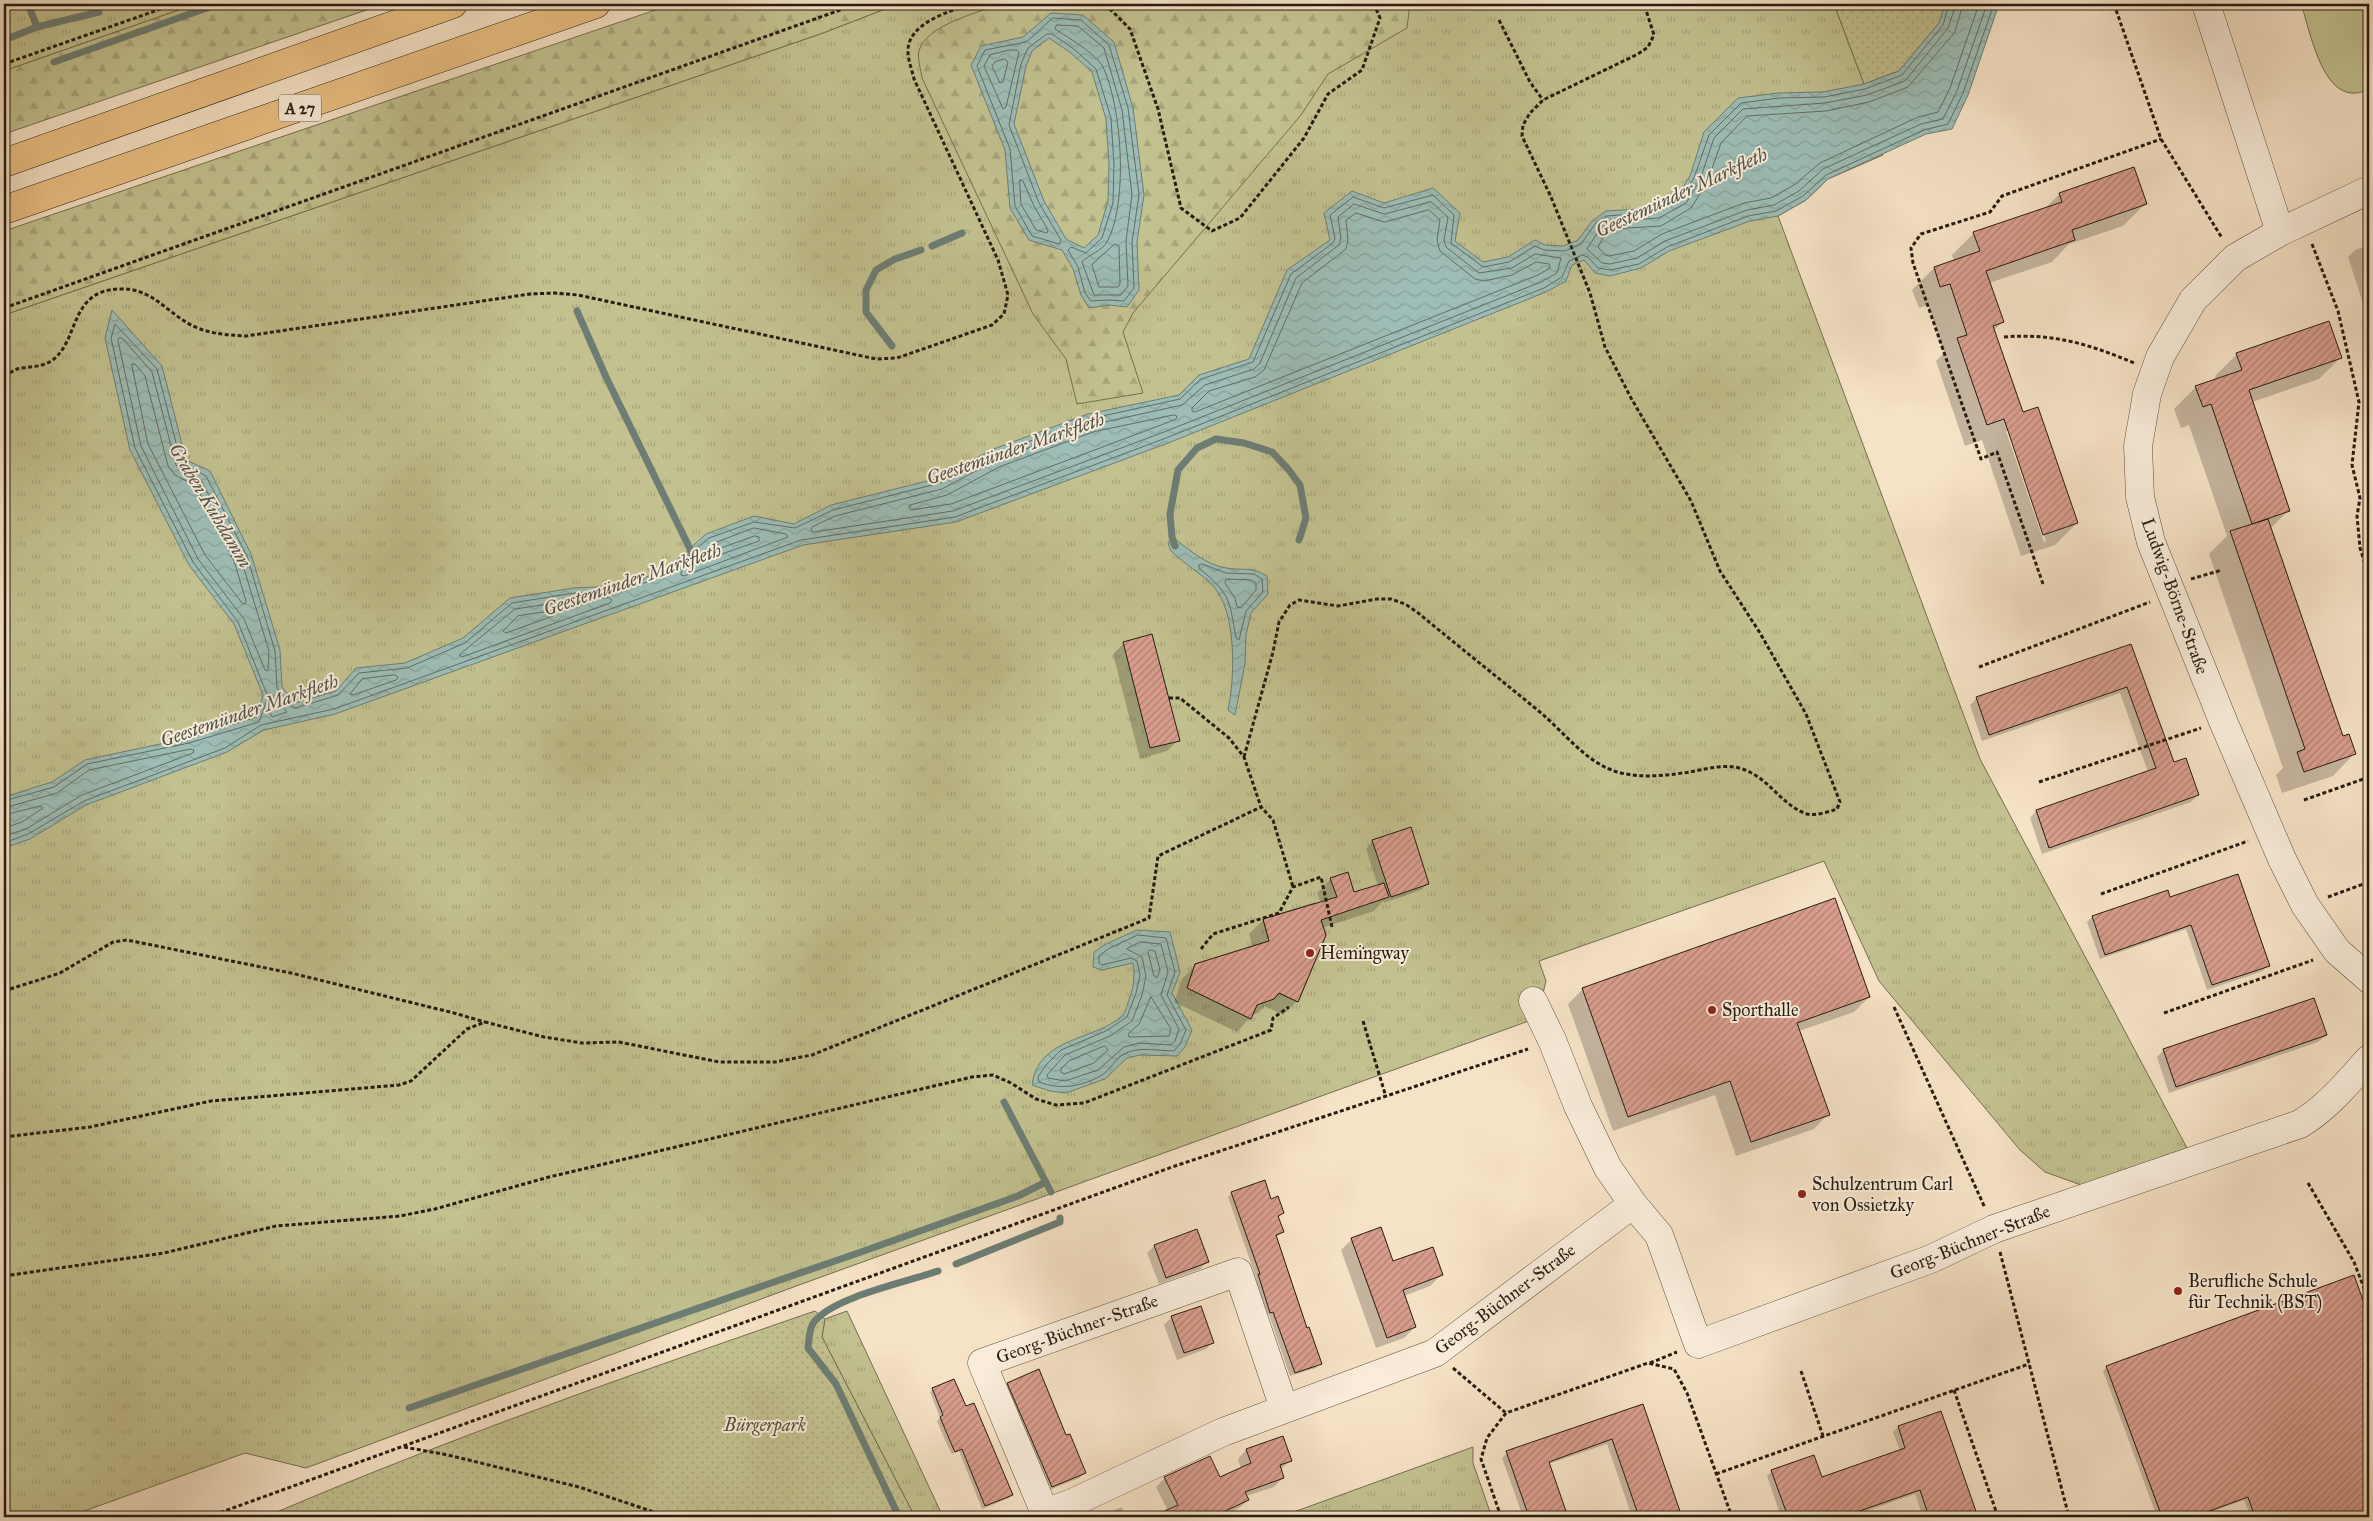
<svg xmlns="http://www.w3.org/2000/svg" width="2373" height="1521" viewBox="0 0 2373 1521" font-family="'IM FELL Great Primer',serif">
  <defs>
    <pattern id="grass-tufts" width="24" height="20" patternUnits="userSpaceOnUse" patternTransform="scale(1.25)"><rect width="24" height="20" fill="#c3c190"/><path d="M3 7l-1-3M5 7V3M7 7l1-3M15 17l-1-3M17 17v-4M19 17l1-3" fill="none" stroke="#a7a57b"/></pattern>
    <pattern id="forest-firs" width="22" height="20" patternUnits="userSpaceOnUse" patternTransform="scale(1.25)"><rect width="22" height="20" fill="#c3c190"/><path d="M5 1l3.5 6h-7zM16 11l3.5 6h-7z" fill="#a7a57b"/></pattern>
    <pattern id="park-dots" width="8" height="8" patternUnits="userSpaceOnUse" patternTransform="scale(1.25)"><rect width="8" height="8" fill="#c3c190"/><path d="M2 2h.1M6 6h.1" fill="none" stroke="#a7a57b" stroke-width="1.8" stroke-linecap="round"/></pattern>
    <pattern id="water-waves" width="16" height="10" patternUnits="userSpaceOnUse" patternTransform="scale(1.25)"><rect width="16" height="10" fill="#9dbdb6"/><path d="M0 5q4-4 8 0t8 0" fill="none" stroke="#87a29b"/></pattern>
    <pattern id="building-hatch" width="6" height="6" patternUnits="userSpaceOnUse" patternTransform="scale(1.25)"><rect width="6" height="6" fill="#d99d8d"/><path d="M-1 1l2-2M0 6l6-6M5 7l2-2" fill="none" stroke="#b07f72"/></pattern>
  </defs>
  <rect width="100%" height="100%" fill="#f6e2c6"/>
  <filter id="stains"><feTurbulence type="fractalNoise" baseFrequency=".004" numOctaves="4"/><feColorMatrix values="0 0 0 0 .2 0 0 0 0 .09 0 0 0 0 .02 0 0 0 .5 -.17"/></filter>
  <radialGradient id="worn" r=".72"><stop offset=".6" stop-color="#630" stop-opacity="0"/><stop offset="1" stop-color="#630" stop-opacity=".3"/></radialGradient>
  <path fill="url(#grass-tufts)" stroke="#746e50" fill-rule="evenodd" d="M4,4H196L4,71Z
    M898,4H1834L1864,84L1883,155L1828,179L1806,200L1778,216L1980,759L2187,1148L2081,1185L2045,1172L2020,1150L1879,981L1824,861L1539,961L1546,981L1537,1018L799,1285L306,1468L245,1453L68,1517H4V315L823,33ZM1315,903L1326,935L1298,1002L1279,993C1273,1000 1269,1002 1259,1000L1251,1019L1187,988L1195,964L1269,941L1263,919Z
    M847,1311L943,1517H915L822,1337L825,1319Z
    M1473,1447V1463L1490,1512L1475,1517H1280Z"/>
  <path fill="url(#forest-firs)" stroke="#746e50" d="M196,4H384L4,134V71Z
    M673,4H898L823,33L4,315V231Z
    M1002,4H1410L1407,28L1328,74L1301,115L1133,313L1123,332L1143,393L1077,404L1066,359L1033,314L922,78C921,70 917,58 919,51C926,25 979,12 1002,4Z"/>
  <path fill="url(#park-dots)" stroke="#746e50" d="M1834,4H1945L1939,23L1899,71L1864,84Z
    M815,1311L825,1319L822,1337L915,1517H265C445,1440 629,1375 815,1311Z"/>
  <path fill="#c3c190" stroke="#746e50" d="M2301,4H2365L2369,17V89C2324,112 2311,33 2301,4Z"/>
  <path fill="url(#water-waves)" stroke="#6d7d74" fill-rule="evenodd" d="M1945,4H1999L1968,95L1952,129L1926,134L1828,179L1806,200L1778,216L1750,221L1669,251L1641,268L1610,276L1595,273L1584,260L1572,265L1566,281L1546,292L1168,443L956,522L803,545L335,714L264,730L227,752L86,805L30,839L4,848V797L52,782L85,760L188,738L257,717L263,695L234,624L189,565L130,450L105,338L112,310L162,366L186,460L210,471L251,554L280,650L282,687L295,703L336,691L356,668L405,663L463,638L510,598L574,588L617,586L665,571L706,534L754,516L794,524L831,505L939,478L991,450L1088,414L1179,395L1199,375L1249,359L1287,270L1330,240L1324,213L1352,191L1384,203L1433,188L1460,213L1455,241L1483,262L1508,257L1535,240L1545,245L1563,246L1578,240L1592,221L1606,211L1656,208L1678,195L1690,176L1704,132L1738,98L1778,93L1823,92L1864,84L1899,71L1939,23Z
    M1051,13L1083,15L1114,42L1133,108L1144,195L1137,242L1139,290L1127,307L1109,305L1089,308L1081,295L1073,269L1062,250L1029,240L1010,208L1005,150L971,65L981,46L1023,37ZM1049,38L1071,53L1092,72L1106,119L1109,164L1108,201L1098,235L1084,248L1066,239L1044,201L1014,124L1026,66L1032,51Z
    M1172,537C1189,549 1204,564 1226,568C1243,571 1251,566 1267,576L1268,594L1251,613L1246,635L1245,664L1235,715L1228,710C1235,678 1237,611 1213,586C1201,573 1184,564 1171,551L1168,543Z
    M1137,930L1170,932L1180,972L1172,993L1192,1030L1185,1047L1177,1056L1140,1055L1127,1058L1105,1079L1066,1093L1050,1091L1032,1085C1038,1036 1096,1041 1123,1015C1126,1011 1128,1002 1130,997C1134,985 1135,975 1133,963L1102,970L1093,967L1094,952L1106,944Z"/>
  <path fill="#0003" fill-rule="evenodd" d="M2060,194L2145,204L2123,226L2069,244L2052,262L1989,283L2003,322L1994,330L2022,414L2077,523L2055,545L2021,556L1982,440L1965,446L1936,361L1944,353L1928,305L1919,308L1912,290L1934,268L1954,261L1952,255L1974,233L2044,209ZM2006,431H2009L2046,541L2044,542Z
    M2369,245V322L2348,257L2355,250Z
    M2237,354L2341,357L2319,379L2252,402L2289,510L2270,529L2342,738L2354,754L2333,776L2282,793L2276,775L2283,768L2209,554L2227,536L2189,425L2181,428L2174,409L2196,387L2216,380L2215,376Z
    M1124,643L1178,740L1167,751L1140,759L1113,654Z
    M2131,646L2173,764L2198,795L2191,802L2042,854L2030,818L2036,811L2148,772L2120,693L1982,741L1970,705L1977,698Z
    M1373,841L1428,883L1421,890L1384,903L1383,901L1374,911L1322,928L1325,935L1297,1001L1283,1015L1265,1006L1258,1013L1252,1015L1237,1032L1174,1002L1182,979L1196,965L1253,947L1249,934L1263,920L1321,903L1317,893L1331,879L1354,893L1378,886L1366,849Z
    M2170,899L2268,965L2263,971L2207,990L2186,929L2100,959L2087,922L2092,917Z
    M1583,989L1869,997L1854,1012L1799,1031L1828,1114L1814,1129L1736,1156L1715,1095L1613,1131L1568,1004Z
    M2326,1035L2318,1042L2169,1093L2157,1057L2164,1050Z
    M1232,1193L1271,1200L1283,1213L1278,1218L1283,1232L1276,1237L1306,1330L1320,1363L1316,1368L1290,1376L1269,1315L1266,1316L1254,1280L1256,1278L1228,1197Z
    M1352,1239L1393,1263L1441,1275L1430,1286L1404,1296L1415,1327L1404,1338L1376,1348L1341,1250Z
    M1154,1246L1207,1262L1200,1269L1159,1284L1147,1253Z
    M2353,1276L2369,1321V1517H2251L2244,1500L2197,1517H2157L2103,1371L2107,1367Z
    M1200,1307L1213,1342L1206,1349L1177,1360L1164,1325L1172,1317Z
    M1008,1384L1066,1437L1085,1473L1079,1478L1047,1491L1003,1389Z
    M933,1389L1012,1494L1009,1498L982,1509L959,1451L952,1454L947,1445L937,1421L940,1418L930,1392Z
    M1642,1405L1681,1517H1632L1607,1444L1548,1464L1567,1517H1523L1502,1458L1507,1453Z
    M1940,1413L1977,1517H1923L1915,1494L1849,1517H1781L1767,1476L1772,1471L1821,1479L1900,1451L1893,1432L1898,1427Z
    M1246,1450L1291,1460L1280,1470L1283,1478L1274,1487L1246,1496L1248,1500L1239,1508L1221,1517H1160L1168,1511L1156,1487L1165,1478L1219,1479L1241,1469L1238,1459Z
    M1122,1507L1126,1517H1096Z"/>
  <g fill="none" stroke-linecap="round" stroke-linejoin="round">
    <path stroke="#626c64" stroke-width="1" d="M1956,4L1948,28L1905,81L1867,95L1825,103L1743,109L1714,138L1700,180L1686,203L1659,218L1610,222L1600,229L1587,249L1602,263L1610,264L1637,258L1665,241L1747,210L1774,205L1799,191L1823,169L1921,124L1943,119L1957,91L1987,4
      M1963,4L1955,32L1908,87L1869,102L1826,111L1747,116L1721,143L1707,183L1691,208L1661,226L1612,229L1605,234L1598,247L1605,255L1609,256L1634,251L1662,234L1744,203L1771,198L1794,185L1820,163L1918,117L1938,112L1950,88L1979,4
      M1053,18L1081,20L1109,45L1128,108L1139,195L1132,242L1134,288L1124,301L1109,300L1091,301L1085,293L1078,267L1068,250L1071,247L1086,253L1102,238L1113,203L1114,164L1111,118L1096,69L1074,49L1052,34H1047L1028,48L1021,64L1009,125L1039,203L1061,240L1059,244L1032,236L1015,206L1010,149L977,66L985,50L1026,42Z
      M1057,25L1078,26L1104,48L1122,110L1132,195L1126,241L1128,286L1121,295H1094L1082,262C1089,254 1103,251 1108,240C1128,201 1122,107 1103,67C1095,53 1069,38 1055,29Z
      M1010,50H1017L1019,52L1006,107L1003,109L984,66L990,55Z
      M1005,59L1008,62L1003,82L1000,83L992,66L995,62Z
      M1020,180L1023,181L1034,206L1048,230L1047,233L1036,230L1021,204Z
      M1431,202L1448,217L1444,240L1446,247L1479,273L1512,268L1535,254L1561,258L1557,273L1541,282L1164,432L953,511L814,532L811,530L812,527L835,516L942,489L996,460L1091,425L1182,405L1205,385L1254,369L1260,363L1296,278L1339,245L1341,238L1338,217L1354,204L1384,214Z
      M1429,210L1440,220L1437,240L1440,251L1475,279L1484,281L1512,275L1536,262L1549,264L1550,268L1538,275L1195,412L1192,411V408L1209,391L1255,377L1264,370L1302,283L1346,249L1348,240L1346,220L1356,213L1384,222Z
      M1115,244L1119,246L1120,284L1118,287H1099L1092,265Z
      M119,338H122L152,372L176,465L181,470L201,480L241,559L269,651L268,671L265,670L244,619L198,559L141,446L118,341Z
      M132,364H135L145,376L168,466L175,475L196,486L234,561L246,601L245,604L242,603L205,555L148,444Z
      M1174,415L1177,416L1176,419L1161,425L951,504L911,510L909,508L910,505L947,495L999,467L1093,432Z
      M754,528L786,534L788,537L684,576L681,575V572L712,544Z
      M755,536L759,537V541L716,556L713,555L716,550Z
      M1202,564L1226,573L1254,574L1262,579L1263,592L1246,611L1239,640L1236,638C1229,598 1230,594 1199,568V565Z
      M1227,579L1251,580L1256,583V590L1241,608L1237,607L1235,598L1225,583Z
      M609,598L612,600L610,603L462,657L459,655L515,609L575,600Z
      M552,611L555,613L553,616L506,633L503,631L518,616Z
      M395,675L398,677L396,680L353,695L350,694L362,679Z
      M276,699L287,712L272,717L270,713L274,700Z
      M4,801L54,787L87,764L189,743L259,722L268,697L238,622L193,562L135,448L111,338L115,324L157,369L181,462L206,476L247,556L275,651L277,688L291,706L296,708L338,695L359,673L407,668L465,643L512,603L574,593L618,591L666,576L709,538L754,522L795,528L833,510L940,483L993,455L1089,419L1180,399L1201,379L1253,362L1291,274L1333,243L1335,238L1330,215L1353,197L1384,208L1433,195L1454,215L1451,243L1483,267L1509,262L1535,246L1544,250L1565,251L1581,244L1595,224L1607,216L1656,212L1681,199L1694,178L1709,135L1741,103L1779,98L1824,97L1865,89L1902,75L1943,25L1949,4
      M4,808L57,793L89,770L191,749L194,750L193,753L82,795L26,829L4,836
      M4,815L40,806L43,808L22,822L4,828
      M4,843L28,834L84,801L225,748L261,725L334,709L801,540L955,517L1166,438L1544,288L1562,277L1569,261L1582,255L1588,257L1598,268L1610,270L1639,264L1667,247L1748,216L1776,211L1803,196L1826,175L1924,130L1948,124L1963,93L1994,4
      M1138,935L1166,938L1175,972L1167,995L1186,1030L1180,1044L1174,1051C1159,1051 1138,1046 1124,1054C1115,1059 1110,1070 1102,1075C1082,1087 1059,1090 1039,1082L1038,1077L1046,1065L1061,1050L1106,1031L1127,1017L1136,993L1140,975L1137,961L1131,958L1102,965L1099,963V956L1108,949Z
      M1140,942L1161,944L1168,972L1161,995L1179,1029L1175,1041L1171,1045L1139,1043L1124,1047L1098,1070L1065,1081L1048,1078L1047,1075L1065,1055L1110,1036L1132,1021L1142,995L1146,976L1142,957L1127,949Z
      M1150,950L1155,951L1160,970L1157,978L1154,976L1148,952Z
      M1151,997L1171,1029L1169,1036L1129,1037L1128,1034L1139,1024Z
      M1105,1046L1108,1050L1094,1063L1064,1074L1061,1072V1069L1069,1061Z"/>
    <path stroke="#6d7d74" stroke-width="7" d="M28,4L37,27
      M132,6L138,4
      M4,40L37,27L99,12
      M54,62L218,4
      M932,246L962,233
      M577,311L606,377L693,555
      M892,346L866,312V290L876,270L895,259L921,250
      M1175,546L1172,537L1170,514L1178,470L1197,448L1216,439L1244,443L1272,452L1288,469L1300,485L1306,518L1299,540
      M1004,1102L1051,1192
      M956,1264L1060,1222V1218
      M409,1408L861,1252L1018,1196L1046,1182
      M899,1517L836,1384L808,1348C809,1340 809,1328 814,1322C833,1297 907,1282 938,1271"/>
  </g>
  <path fill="url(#building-hatch)" stroke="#261c11" d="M2134,167L2147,204L2072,230L2075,240L1986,271L2004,322L1993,326L2023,412L2038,407L2078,523L2043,535L2004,419L1987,425L1957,338L1967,335L1950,284L1940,287L1934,267L1980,251L1973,232L2062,202L2059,193Z
    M2329,321L2342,358L2249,390L2290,511L2252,524L2211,404L2203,407L2195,386L2242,370L2236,353Z
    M2268,519L2343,736L2349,734L2356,754L2304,772L2297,752L2305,749L2230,531Z
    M1152,634L1180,741L1150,748L1123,642Z
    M2131,644L2174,762L2186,758L2199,795L2049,848L2036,810L2156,768L2127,687L1989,735L1976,697Z
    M1411,827L1429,884L1391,897L1372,840Z
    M1348,872L1354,892L1384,883L1389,897L1321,920L1326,935L1298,1002L1279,993L1274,999L1257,1005L1251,1019L1187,988L1195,964L1269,941L1263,919L1337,897L1330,878Z
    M2238,874L2270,966L2212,985L2191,925L2105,955L2092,916L2168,890L2170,897Z
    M1835,898L1870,997L1797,1023L1830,1115L1751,1142L1730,1081L1628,1117L1582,988Z
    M2314,998L2327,1035L2176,1087L2163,1049Z
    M1265,1180L1271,1199L1278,1196L1284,1213L1278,1216L1284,1232L1276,1235L1307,1328L1309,1327L1322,1364L1295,1373L1273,1312L1270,1313L1258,1274H1260L1231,1192Z
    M1381,1227L1393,1261L1433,1247L1443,1275L1403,1290L1416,1327L1387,1338L1351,1238Z
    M1197,1229L1209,1262L1166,1278L1154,1245Z
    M2354,1275L2369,1317V1517H2255L2248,1497L2193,1517H2162L2106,1366Z
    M1201,1306L1214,1343L1184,1353L1171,1316Z
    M1039,1369L1066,1435L1070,1434L1086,1473L1052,1487L1007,1383Z
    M954,1379L966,1406L974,1403L1013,1495L985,1506L962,1449L955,1452L950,1441L940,1417L943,1415L932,1388Z
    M1643,1404L1682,1517H1639L1612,1439L1549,1462L1568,1517H1529L1506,1451Z
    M1941,1411L1978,1517H1929L1920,1490L1842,1517H1788L1771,1470L1814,1455L1822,1477L1905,1448L1898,1426Z
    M1283,1436L1292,1461L1280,1465L1284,1478L1245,1492L1249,1500L1212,1517H1151L1178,1505L1164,1477L1210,1456L1220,1477L1251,1463L1246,1449Z"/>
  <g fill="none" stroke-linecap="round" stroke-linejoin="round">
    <defs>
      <path id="minor" d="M2206,4L2280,232
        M2369,190L2280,232L2235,258L2193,300L2160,357L2147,394L2138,446L2140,497L2151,542L2223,721L2282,859L2305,905L2337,951L2369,979
        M1533,1001L1552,1040L1578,1106L1608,1168L1633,1204L1659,1235L1698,1344L1931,1259L1994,1229L2300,1124C2328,1107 2348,1082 2369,1059
        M1284,1408L1238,1272L982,1363L1045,1513L1072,1503L1223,1432L1435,1353L1633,1204"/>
      <path id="highway" d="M4,163L453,4
        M4,210L596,4"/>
    </defs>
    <use href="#minor" stroke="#5a4e3e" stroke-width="29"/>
    <use href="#highway" stroke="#261c11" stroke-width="29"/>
    <path stroke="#261c11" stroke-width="3" stroke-dasharray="4 2.5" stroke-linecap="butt" d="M1105,4L1130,29L1158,109L1181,208L1212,231L1240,218L1304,138L1328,94L1362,70L1380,18L1374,4
      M2114,4L2161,139L2222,238
      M1499,20L1530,82L1543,100
      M4,64L175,4
      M2312,244L2338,311L2359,402L2352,465L2360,498L2357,516L2360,548L2369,576
      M4,308L857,4
      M2004,337C2053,333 2089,344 2134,363
      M4,376C8,374 13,371 17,369C30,366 43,368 54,359C74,342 72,311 94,296C101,291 112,289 120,289C151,287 167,313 193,326C210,334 227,335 246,336L530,294L554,293L578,295L876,359L897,358L992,325L1004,314L1008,295L998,260L914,79C912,70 908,60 908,52C907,23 949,12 970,4
      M2191,579L2222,570
      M2043,584L1997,452L1981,459L1913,263L1911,248L1921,234L1990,212L2002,196L2161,139
      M1979,667L2150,602
      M1169,698H1180L1229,738L1244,757L1261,807
      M1244,757L1273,652L1279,622L1290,605L1299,600L1338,606L1377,599H1391L1405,604L1417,612C1458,646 1500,679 1541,713C1567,735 1590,768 1626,774C1647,778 1669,775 1690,772C1705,769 1724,764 1739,768C1769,776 1780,805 1807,814C1816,816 1828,812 1837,809L1840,802L1806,714L1760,633L1720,571L1691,501L1631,398L1605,347L1590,293L1551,197L1522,136L1523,125L1530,113L1543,100L1638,54L1648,47L1654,35L1644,4
      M2039,782L2201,728
      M2304,800L2369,777
      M2101,894L2248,841
      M2328,897L2369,882
      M1201,949L1213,934L1279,913L1293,887L1321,877L1332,927
      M1341,953L1365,948
      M4,991L60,973L113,942L127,940L291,973L454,1013L485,1022
      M1894,1007L1985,1208
      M2164,1013L2313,960
      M1363,1021L1386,1097
      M4,1137L90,1127L211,1101L399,1085L411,1081L467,1029L485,1022L544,1037L582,1043L619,1042L719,1062H775L812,1055L1149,918L1158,856L1261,807L1273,820L1293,887
      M2308,1183L2354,1262L2369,1301
      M2000,1252L2069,1517
      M4,1276L164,1253L276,1226L400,1216L435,1209L549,1177L972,1077L993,1075L1011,1083L1036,1099L1056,1105L1084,1103L1271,1030L1273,1018L1289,1007
      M1650,1363L1677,1352
      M1453,1368L1506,1413
      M1801,1371L1823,1436
      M1954,1390L1998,1517
      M404,1447L448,1455L579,1487L669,1517
      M1716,1474L2029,1364
      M208,1517L1175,1166L1528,1049
      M1501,1517L1481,1459L1487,1438L1506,1413L1648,1363L1674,1369L1687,1393L1732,1517"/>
    <use href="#minor" stroke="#f9ecda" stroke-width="28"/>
    <use href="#highway" stroke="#ebc183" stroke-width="28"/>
  </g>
  <g fill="#8f2418" stroke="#f9ecda" stroke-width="2">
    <circle cx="1310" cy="953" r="5"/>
    <circle cx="1712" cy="1010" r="5"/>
    <circle cx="1802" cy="1194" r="5"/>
    <circle cx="2178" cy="1291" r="5"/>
  </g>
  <g text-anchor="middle" stroke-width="4" stroke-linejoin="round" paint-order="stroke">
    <rect fill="#f9ecda" stroke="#655a4d" stroke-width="1" x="279" y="94.5" width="42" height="27" rx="4"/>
    <g font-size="16" font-weight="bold" fill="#261c11">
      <text x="300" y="114">A 27</text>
    </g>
    <g font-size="18" fill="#261c11" stroke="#f9ecda">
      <text transform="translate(2175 596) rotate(70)" y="6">Ludwig-Börne-Straße</text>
      <text transform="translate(1970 1242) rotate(-22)" y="6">Georg-Büchner-Straße</text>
      <text transform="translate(1505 1299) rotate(-37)" y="6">Georg-Büchner-Straße</text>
      <text transform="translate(1077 1329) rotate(-20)" y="6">Georg-Büchner-Straße</text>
    </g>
    <g font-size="18" fill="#261c11" stroke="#f9ecda" text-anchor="start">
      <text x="1320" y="959">Hemingway</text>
      <text x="1722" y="1016">Sporthalle</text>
      <text x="1812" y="1190">Schulzentrum Carl<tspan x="1812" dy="21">von Ossietzky</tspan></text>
      <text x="2188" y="1287">Berufliche Schule<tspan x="2188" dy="21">für Technik (BST)</tspan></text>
    </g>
    <g font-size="18" font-style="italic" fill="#554e37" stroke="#f9ecda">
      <text x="765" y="1431">Bürgerpark</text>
    </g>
    <g font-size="19" font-style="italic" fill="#50544b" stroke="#f9ecda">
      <text transform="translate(1681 192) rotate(-25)" y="7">Geestemünder Markfleth</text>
      <text transform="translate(1015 448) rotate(-19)" y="7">Geestemünder Markfleth</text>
      <text transform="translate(211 505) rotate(59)" y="7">Graben Kuhdamm</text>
      <text transform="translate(632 579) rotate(-19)" y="7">Geestemünder Markfleth</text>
      <text transform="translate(249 710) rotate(-19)" y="7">Geestemünder Markfleth</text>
    </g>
  </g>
  <rect width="2373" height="1521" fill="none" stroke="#f6e2c6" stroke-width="20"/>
  <rect x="5" y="5" width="2363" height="1511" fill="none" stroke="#261c11" stroke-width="2.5"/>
  <rect x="10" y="10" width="2353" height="1501" fill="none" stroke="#261c11"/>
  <rect width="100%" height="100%" filter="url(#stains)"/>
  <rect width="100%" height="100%" fill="url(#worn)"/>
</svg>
